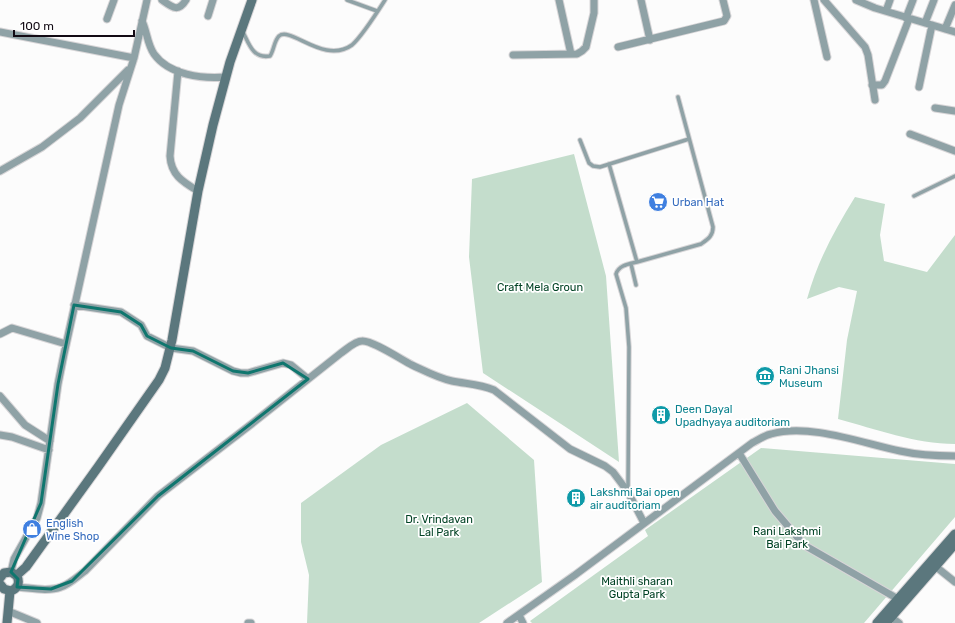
<svg xmlns="http://www.w3.org/2000/svg" width="955" height="623" viewBox="0 0 955 623" font-family="Rubik,sans-serif">
  <rect width="100%" height="100%" fill="#fcfcfc"/>
  <path fill="#c4ddcc" d="M574,154L606,276L619,462L483,373L469,257L472,179Z
    M855,197L885,204L880,235L884,261L927,272L955,235V444C915,444 876,429 838,419L847,340L857,291L839,287L807,299C818,260 834,231 855,197Z
    M467,403L534,460L542,582L479,623H307L309,575L301,542V503L381,445Z
    M761,448L955,464V517L864,623H532L530,621L648,536L645,530Z"/>
  <g fill="none" stroke-linecap="round" stroke-linejoin="round">
    <defs>
      <path id="lane" d="M347,0L377,11
        M243,32C249,44 253,59 270,56C274,50 274,41 279,36C291,26 324,65 352,45C361,37 378,11 385,0
        M580,140L589,163L593,166L600,167L689,139
        M609,164L637,262C629,264 619,265 616,274L626,308L629,347L628,489
        M914,196L955,176
        M637,262L701,244C708,239 713,236 713,227L678,97
        M631,264L636,285"/>
      <path id="street" d="M162,0C172,7 178,13 186,0
        M559,0L571,54
        M641,0L650,40
        M814,0L827,57
        M824,0L865,47L868,55L875,100
        M856,0L875,8L955,32
        M886,11L890,0
        M208,16L213,0
        M906,18L913,0
        M107,19L114,0
        M142,21C147,31 147,44 154,54C169,75 202,79 226,77
        M925,23L934,0
        M945,29L955,5
        M0,32L134,58
        M618,47L724,21L727,16L723,0
        M513,55L577,54L582,51L586,47L594,13V0
        M178,71L170,156C171,175 183,182 198,191
        M872,85H882L885,81L909,19
        M919,87L932,25
        M935,108L955,111
        M910,134L955,151
        M0,171L42,147L80,118L128,70
        M74,305L121,312L141,325L147,336L171,348L193,351L233,371L241,373H248L283,363L291,365L308,379
        M0,334L12,328L66,344
        M0,396L25,425L50,441
        M0,435L12,437L49,450
        M739,453L775,511L804,545L898,599
        M935,566L955,582
        M11,572L14,559L37,518L41,503L58,384L64,354L119,105L134,58L147,0
        M17,587C31,588 48,592 61,587C70,584 78,576 85,571L158,496L254,422L341,353C347,349 355,341 362,341C372,340 402,360 412,365C425,371 438,378 452,381C467,384 480,384 494,390L570,449L605,466L613,472L628,492L644,523
        M8,611L37,623
        M519,615L523,623
        M888,615L899,623
        M248,623H251
        M507,623L575,575L752,443C758,440 765,435 771,434C809,423 862,443 900,451C918,455 937,456 955,456"/>
      <path id="secondary" d="M17,575L26,567L98,467L159,380L165,368L172,340L198,191L213,125L230,62L252,0
        M0,578L4,573L11,572L17,576C20,583 18,588 11,591L4,589L0,584
        M7,623L10,591
        M877,623L955,534
        M886,623L955,544"/>
    </defs>
    <use href="#lane" stroke="#d7d5d7" stroke-width="5.5"/>
    <use href="#street" stroke="#d7d5d7" stroke-width="9"/>
    <use href="#secondary" stroke="#d7d5d7" stroke-width="11"/>
    <use href="#lane" stroke="#8fa2a6" stroke-width="3.5"/>
    <use href="#street" stroke="#8fa2a6" stroke-width="7"/>
    <use href="#secondary" stroke="#5b777d" stroke-width="9"/>
  </g>
  <path fill="none" stroke="#0f766e" stroke-width="3" stroke-linejoin="round" d="M74,305L121,312L141,325L147,336L171,348L193,351L233,371L248,373L283,363L308,379L158,496L72,581L51,589L17,587L18,579L11,572L41,503L58,384Z"/>
  <defs>
    <symbol id="supermarket-disc" viewBox="-11 -11 22 22"><circle r="9.5" fill="#3f7fe0" stroke="#fff"/><path d="M-6-5.5h2.5l.6 2H6L4.5 2H-2.5L-4.4-4H-6ZM-1.5 3.2a1.3 1.3 0 1 0 .1 0ZM3 3.2a1.3 1.3 0 1 0 .1 0Z" fill="#fff"/></symbol>
    <symbol id="museum-disc" viewBox="-11 -11 22 22"><circle r="9.5" fill="#0f9aa8" stroke="#fff"/><path d="M0-6L6-3V-2H-6V-3ZM-5-1h2V3h-2ZM-1-1h2V3h-2ZM3-1h2V3H3ZM-6 4H6V6H-6Z" fill="#fff"/></symbol>
    <symbol id="building-disc" viewBox="-11 -11 22 22"><circle r="9.5" fill="#0f9aa8" stroke="#fff"/><path d="M-4-6H4V6H1V3H-1V6H-4ZM-2.5-4.3h1.7v1.8h-1.7ZM.8-4.3h1.7v1.8H.8ZM-2.5-1h1.7V.8h-1.7ZM.8-1h1.7V.8H.8Z" fill="#fff"/></symbol>
    <symbol id="shop-disc" viewBox="-11 -11 22 22"><circle r="9.5" fill="#3f7fe0" stroke="#fff"/><path d="M-5-2.5h2.3a2.7 3.5 0 0 1 5.4 0H5L5.5 6h-11ZM-1.5-2.5h3a1.5 2.3 0 0 0-3 0Z" fill="#fff"/></symbol>
  </defs>
  <g fill-rule="evenodd">
    <use href="#supermarket-disc" x="647" y="191" width="22" height="22"/>
    <use href="#museum-disc" x="754" y="365" width="22" height="22"/>
    <use href="#building-disc" x="650" y="404" width="22" height="22"/>
    <use href="#building-disc" x="565" y="487" width="22" height="22"/>
    <use href="#shop-disc" x="21" y="518" width="22" height="22"/>
  </g>
  <g text-anchor="middle" stroke-width="3.5" stroke-linejoin="round" paint-order="stroke">
    <g font-size="11" fill="#366cbe" stroke="#fff" text-anchor="start">
      <text x="672" y="206">Urban Hat</text>
      <text x="46" y="527">English<tspan x="46" dy="13">Wine Shop</tspan></text>
    </g>
    <g font-size="11" fill="#014224" stroke="#fff">
      <text x="540" y="291">Craft Mela Groun</text>
      <text x="439" y="523">Dr. Vrindavan<tspan x="439" dy="13">Lal Park</tspan></text>
      <text x="787" y="535">Rani Lakshmi<tspan x="787" dy="13">Bai Park</tspan></text>
      <text x="637" y="585">Maithli sharan<tspan x="637" dy="13">Gupta Park</tspan></text>
    </g>
    <g font-size="11" fill="#0d838f" stroke="#fff" text-anchor="start">
      <text x="779" y="374">Rani Jhansi<tspan x="779" dy="13">Museum</tspan></text>
      <text x="675" y="413">Deen Dayal<tspan x="675" dy="13">Upadhyaya auditoriam</tspan></text>
      <text x="590" y="496">Lakshmi Bai open<tspan x="590" dy="13">air auditoriam</tspan></text>
    </g>
  </g>
  <path d="M14 30v6h120v-6" fill="none" stroke="#120a14" stroke-width="2"/>
  <text x="20" y="30" font-size="12" fill="#120a14" stroke="#ffffff" stroke-width="3" paint-order="stroke">100 m</text>
</svg>
